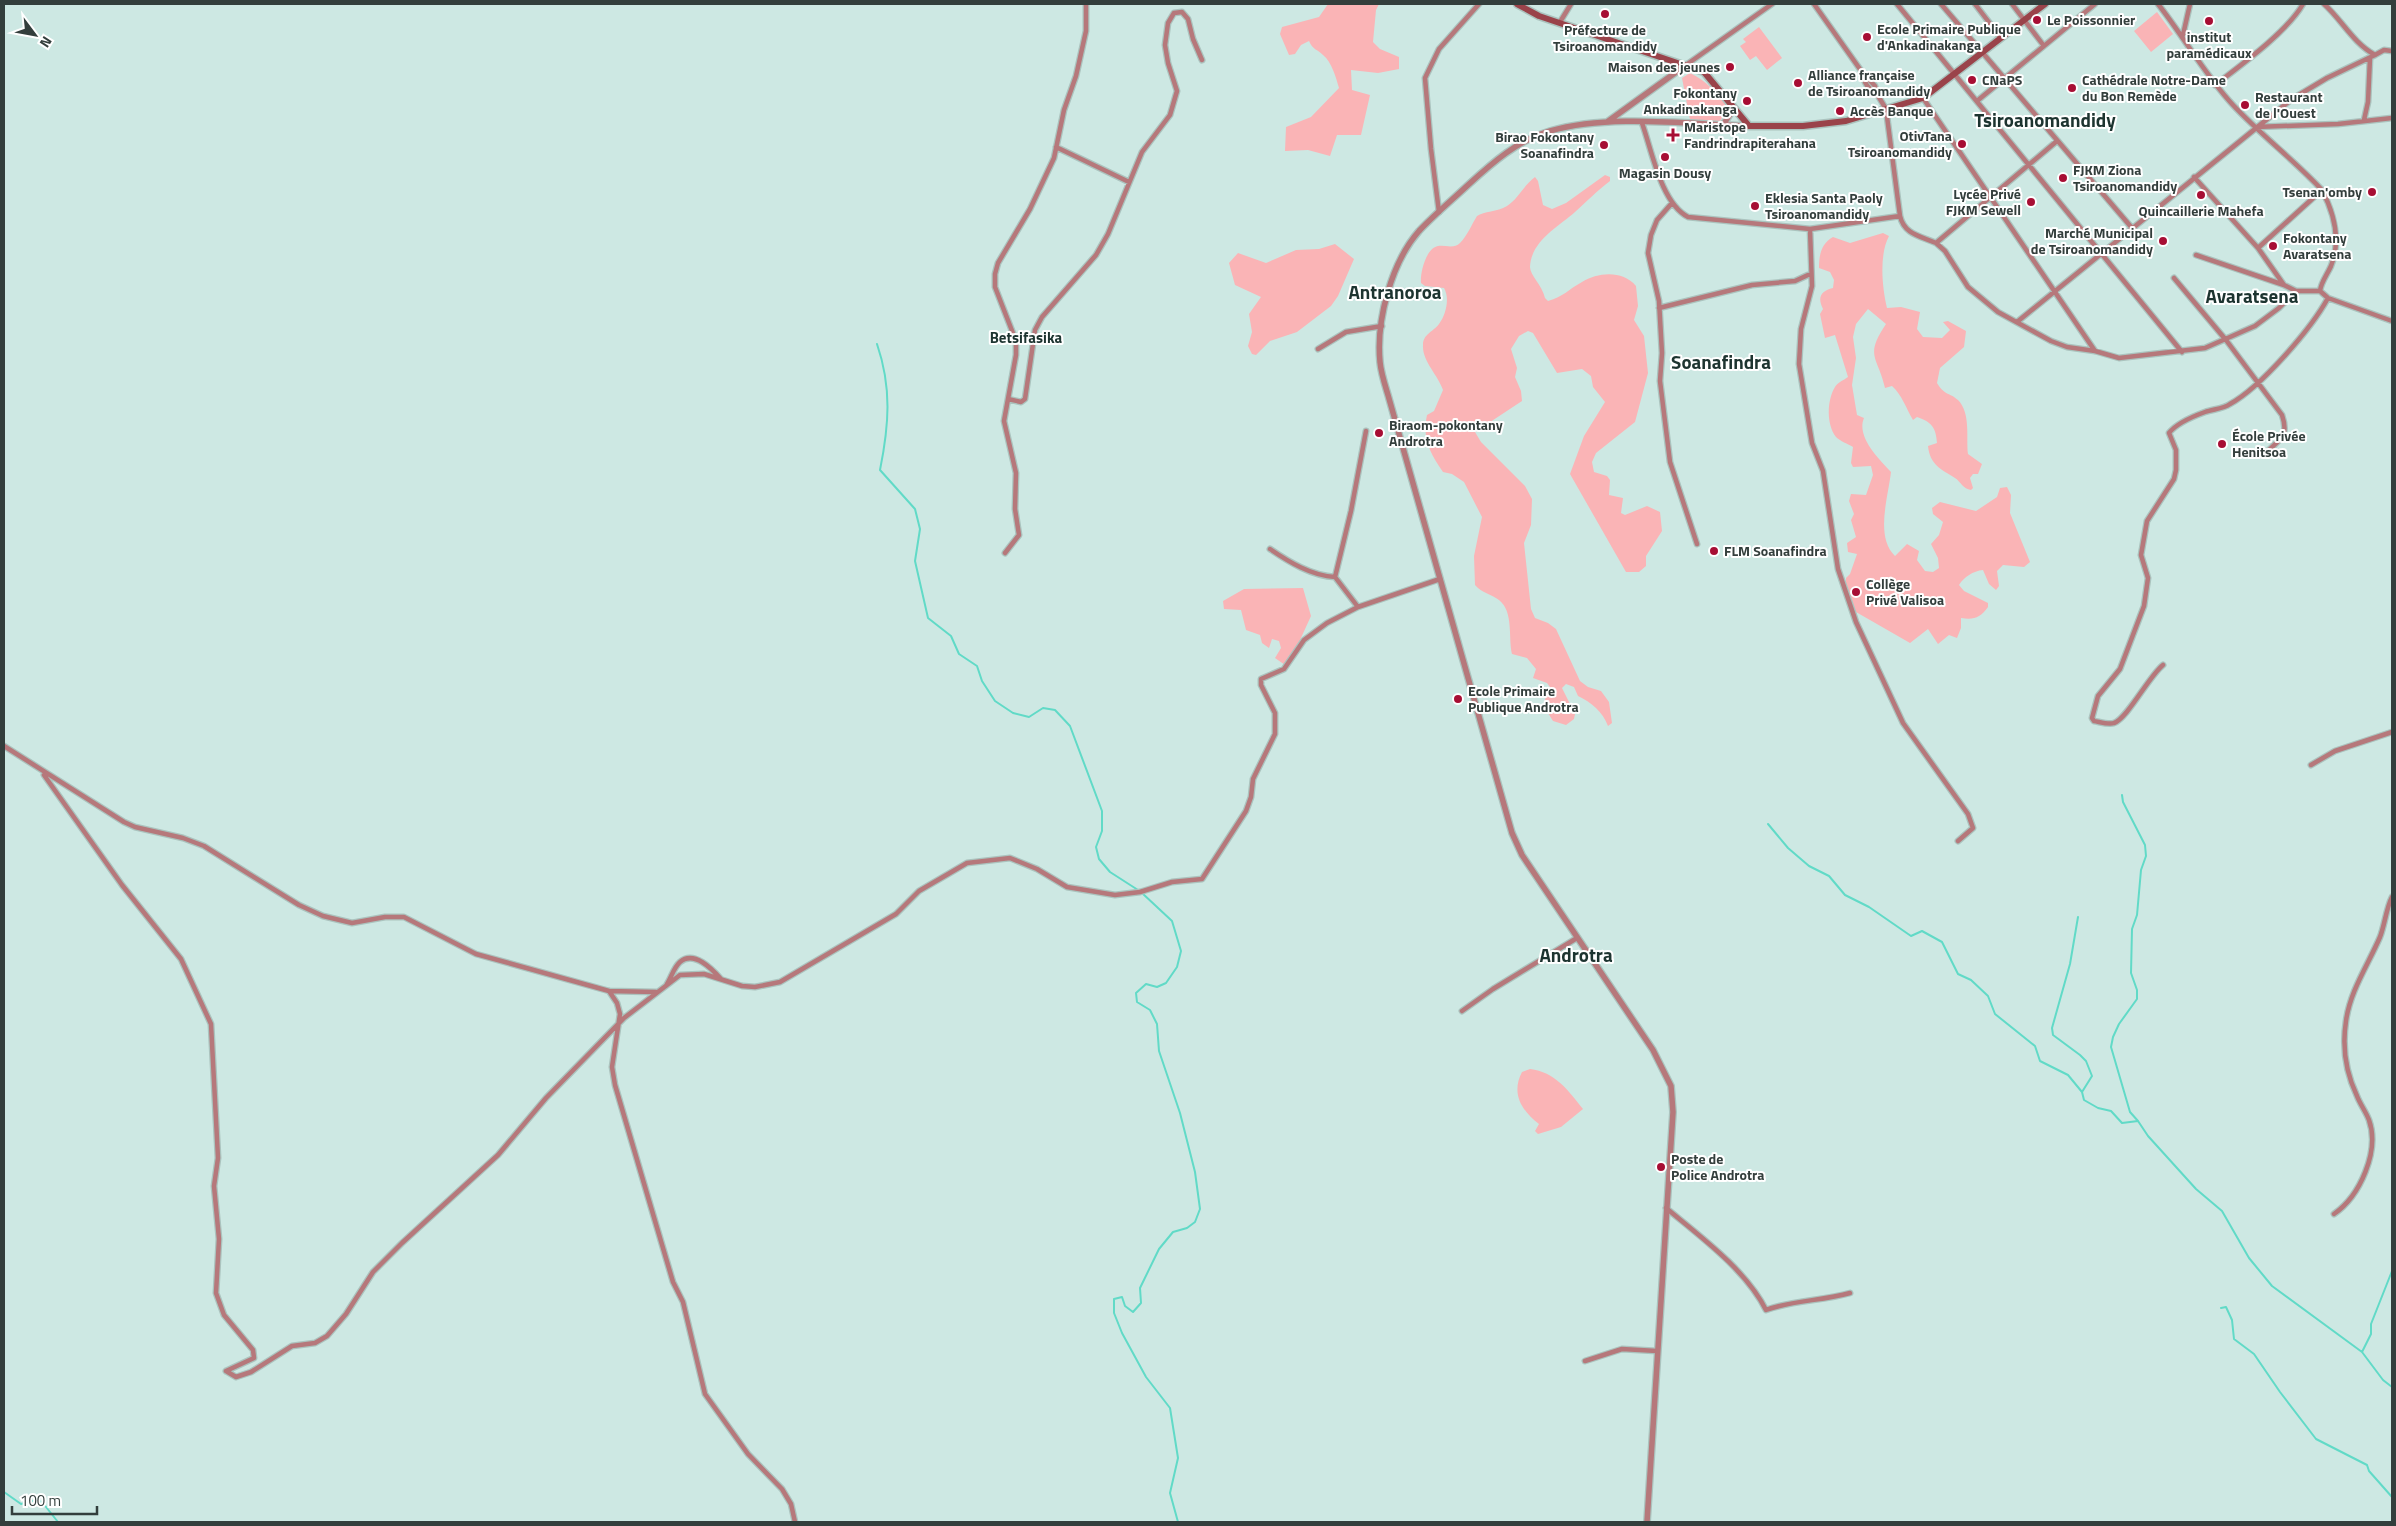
<svg xmlns="http://www.w3.org/2000/svg" width="2396" height="1526" viewBox="0 0 2396 1526" font-family="'Titillium Web',sans-serif">
  <rect width="100%" height="100%" fill="#cde8e3"/>
  <path fill="#fab4b6" d="M1328,4H1379L1376,10L1373,42L1380,49L1399,57V69L1378,73L1351,70L1352,90L1370,95L1361,135H1337L1330,156L1308,150L1285,151L1286,127L1311,117L1339,88C1336,78 1332,62 1323,55C1317,49 1313,50 1309,41L1301,45L1295,54L1289,55L1280,34L1282,27L1319,17Z
    M2157,12L2173,34L2151,52L2134,31Z
    M1759,27L1782,58L1767,70L1756,56L1750,60L1740,46L1746,42L1743,39Z
    M1690,73C1707,81 1717,93 1729,108L1720,121L1690,120L1682,78Z
    M1605,175L1610,177V181C1597,191 1587,201 1575,212C1558,227 1531,241 1530,267C1530,275 1542,285 1545,298L1548,301C1563,297 1569,289 1582,282C1598,272 1623,270 1636,286L1638,306L1634,320L1644,336L1648,373L1635,422L1596,453L1592,462L1594,472L1607,476L1610,480L1609,495L1623,498L1621,513L1625,515L1647,506L1660,512L1662,531L1646,556V566L1639,572H1626L1570,474L1584,436L1605,402L1593,387L1591,376L1582,369L1557,373L1533,333L1528,331L1519,336L1511,349L1517,368L1515,377L1521,391L1522,401L1475,432L1481,442L1525,486L1532,499L1531,525L1524,543L1531,609L1535,618L1548,623L1556,629L1580,681L1588,687L1601,691L1609,702L1612,723L1608,726C1603,712 1591,702 1578,696L1574,687L1566,684L1562,688L1575,714L1574,719L1566,725L1553,721L1543,705L1550,687L1547,683L1533,678L1536,669L1527,658L1512,654C1508,637 1514,612 1499,600C1491,594 1482,593 1475,585L1474,556L1482,517L1464,482L1452,474L1443,472C1430,454 1422,438 1427,415L1434,411L1443,390C1438,375 1422,361 1423,345C1423,334 1433,332 1439,324C1446,315 1450,298 1444,288L1425,286L1421,283C1420,273 1426,248 1438,246C1446,245 1454,249 1460,243C1467,236 1472,224 1477,216C1484,211 1497,212 1507,206C1518,199 1524,185 1535,177L1538,181L1543,205L1552,209L1566,203Z
    M1883,233L1889,236C1879,255 1882,287 1887,308L1901,307L1920,312L1917,329L1923,337L1942,338L1950,330L1943,322L1948,321L1966,331L1964,347L1940,368L1937,383C1945,396 1949,392 1958,400C1971,413 1966,438 1968,454L1982,464L1978,474H1973L1970,478L1973,488L1971,490C1963,489 1961,482 1955,478C1941,469 1930,465 1928,446L1937,443C1936,428 1932,422 1917,417L1913,420C1906,408 1902,395 1892,386L1885,388C1878,356 1864,357 1886,324L1868,309L1856,324L1853,337L1856,358L1852,385L1857,415L1864,418C1856,437 1879,459 1891,472C1888,498 1875,537 1895,556L1907,544L1919,551L1917,560L1925,571L1933,572L1939,568L1938,558L1931,544L1939,535L1943,522L1933,514L1932,508L1940,502L1976,511L1997,497L2000,488L2007,487L2011,495L2010,513L2030,562L2024,567L2003,565L1997,571L1999,586L1996,590L1989,584L1983,570C1973,571 1964,577 1959,585L1964,591L1988,603V607C1980,618 1974,620 1961,618V628L1957,638L1949,635L1938,644L1928,629L1910,643L1856,612L1846,583V578L1850,574L1857,554L1848,552L1847,543L1856,537L1851,520L1854,514L1849,501L1851,494L1866,495L1873,475L1871,466L1853,467L1851,463L1853,447C1848,444 1840,441 1836,437C1826,424 1827,400 1835,387C1838,382 1844,380 1848,377L1835,335L1825,338L1820,314L1823,309C1817,297 1821,291 1833,288L1834,280L1830,272L1819,268C1819,255 1821,244 1833,237L1850,243Z
    M1335,244L1354,259L1338,296L1331,306L1297,332L1270,341L1256,355L1252,354L1248,346L1252,332L1249,314L1261,297L1235,285L1229,263L1238,253L1266,263L1296,250L1319,249Z
    M1303,588L1311,616L1295,651L1285,665L1275,658L1281,648L1279,641L1272,639L1269,648L1262,643L1260,635L1246,630L1241,610L1224,609L1223,601L1244,589Z
    M1530,1069C1555,1072 1568,1090 1583,1109L1561,1127L1538,1134L1535,1131L1539,1124C1521,1110 1511,1093 1522,1072Z"/>
  <g fill="none" stroke-linecap="round" stroke-linejoin="round">
    <path stroke="#61dac7" stroke-width="2" d="M877,344C892,388 889,425 880,470L915,509L920,529L915,561L928,618L951,636L959,654L977,666L982,681L995,701L1013,713L1029,717L1043,708L1055,710L1070,726L1102,811V831L1096,847L1099,859L1110,872L1138,890
      M2122,795L2123,802L2145,845L2146,856L2141,870L2137,915L2132,929L2131,973L2137,990V999L2119,1024L2113,1037L2111,1047L2130,1112L2138,1121
      M1768,824L1788,848L1809,866L1829,876L1845,895L1869,907L1911,936L1922,931L1942,942L1958,974L1971,980L1988,996L1995,1014L2035,1046L2040,1061L2068,1075L2082,1092
      M1142,893L1172,921L1181,951L1177,967L1166,983L1157,987L1146,984L1136,993L1137,1002L1150,1010L1157,1024L1159,1051L1180,1113L1195,1172L1200,1209L1195,1222L1187,1228L1173,1232L1159,1249L1140,1288L1141,1303L1133,1312L1125,1306L1122,1297L1114,1299V1313L1122,1333L1146,1377L1170,1408L1178,1458L1170,1493L1178,1522
      M2078,917L2070,964L2052,1028L2053,1035L2080,1055L2086,1061L2092,1076L2082,1092L2084,1100L2098,1108L2111,1111L2122,1123L2138,1121L2148,1136L2196,1189L2222,1211L2249,1258L2272,1286L2362,1352L2383,1380L2392,1387
      M2221,1308L2226,1307L2232,1320L2234,1339L2254,1354L2280,1392L2316,1439L2367,1465L2369,1471L2392,1497
      M2362,1352L2371,1334V1324L2392,1271
      M4,1492L21,1504L36,1500L42,1502L58,1522"/>
    <defs>
      <path id="minor" d="M1814,4L1862,72L1875,86L1877,94L1886,109L1900,216C1904,234 1920,236 1936,243L2057,141
        M1897,4L2182,352
        M1941,4L2132,228
        M1975,4L2001,38
        M2012,4L2044,46
        M2158,4C2184,37 2205,75 2233,105C2261,135 2294,160 2322,190C2334,213 2341,241 2331,266C2327,275 2321,282 2320,291L2328,298L2392,321
        M2324,4C2342,20 2353,43 2375,55L2384,50L2392,51
        M1560,22L1571,4
        M2183,35L2190,4
        M1686,65L1772,4
        M1862,72C1864,83 1868,89 1877,94
        M2215,85C2241,65 2287,32 2303,4
        M1923,98L2095,351
        M1977,101L2095,4
        M2364,120L2368,102L2370,58
        M1642,123C1652,151 1661,203 1688,217L1810,229L1900,216
        M2256,127L2338,124L2392,118
        M1056,147L1129,182
        M2194,177L2258,248L2284,285L2296,291
        M1672,203L1657,220L1651,235L1648,253L1659,301L1662,353L1660,381L1670,462L1697,544
        M1439,212L1431,149L1425,78L1439,49L1479,4
        M1810,229L1812,286L1801,329L1799,364L1812,443L1823,471L1838,569L1856,622L1903,723L1968,814L1973,828L1958,841
        M1936,243L1945,251L1968,287L1998,312L2051,341L2067,347L2095,351L2119,358L2205,348L2255,326L2279,308L2296,291H2320
        M2258,248L2322,190
        M2196,255L2284,285
        M2174,278L2226,340L2282,415C2289,436 2281,438 2267,452
        M1659,308L1752,285L1795,281L1808,275
        M2017,322L2292,99L2327,78L2375,55
        M1318,349L1346,332L1382,326
        M1008,399L1021,402L1025,399L1035,330L1042,317L1096,255L1108,234L1142,152L1170,115L1177,91L1168,63L1165,45L1168,23L1174,13L1182,12L1188,19L1193,39L1202,60
        M1366,431L1351,511L1335,577L1358,607L1440,579
        M1270,549C1289,562 1312,576 1335,577
        M1005,553L1019,535L1015,509L1016,473L1004,421L1016,355V341L995,287V274L998,263L1030,209L1054,158L1064,110L1076,76L1086,31V4
        M2163,665C2149,676 2127,719 2114,723C2109,725 2100,722 2094,721L2092,718L2098,696L2120,669L2144,606L2148,578L2141,555L2147,521L2174,479L2176,470V450L2169,433C2176,424 2194,416 2205,412C2213,409 2223,409 2230,404C2261,387 2311,329 2328,298
        M4,746L124,822L135,827L183,838L204,846L299,905L323,916L352,923L385,917H404L476,954L609,991L656,992
        M2311,765L2335,751L2392,732
        M44,775L122,885L181,959L211,1024L218,1158L214,1186L219,1239L216,1293L224,1315L253,1350L254,1358L226,1371
        M667,984C671,978 674,967 680,962C694,950 712,969 721,979
        M609,991L617,1003L620,1014L612,1067L615,1085L673,1282L683,1302L705,1394L748,1454L782,1489L791,1504L795,1522
        M1462,1011L1493,989L1577,938
        M1666,1208C1701,1237 1746,1270 1766,1310C1793,1300 1822,1301 1850,1293
        M2334,1214C2360,1196 2380,1151 2369,1120C2366,1112 2360,1104 2357,1096C2346,1073 2342,1047 2346,1021C2350,991 2368,965 2380,937C2385,924 2386,909 2392,897
        M1585,1361L1622,1349L1657,1351
        M226,1371L236,1377L251,1372L292,1346L315,1343L327,1336L346,1314L373,1272L402,1243L498,1155L546,1098L624,1018L680,975L704,974L742,986L755,987L780,982L896,914L919,891L967,863L1010,858L1037,869L1067,887L1115,895L1140,892L1172,882L1202,879L1246,811L1251,797L1253,779L1275,734V713L1261,685V679L1284,669L1304,640L1327,623L1358,607"/>
      <path id="tertiary" d="M1607,122L1686,65
        M1723,125L1734,108
        M1647,1522L1673,1112L1671,1086L1653,1050L1522,855L1512,833L1388,395C1385,385 1381,373 1380,362C1376,321 1391,263 1419,231C1434,215 1452,200 1468,185C1492,163 1518,140 1550,131C1610,114 1686,124 1749,126"/>
      <path id="secondary" d="M1517,4L1539,16L1704,72L1749,126H1803L1846,121L1923,98L2045,4"/>
    </defs>
    <use href="#minor" stroke="#abc3be" stroke-width="7"/>
    <use href="#tertiary" stroke="#abc3be" stroke-width="8"/>
    <use href="#secondary" stroke="#abc3be" stroke-width="9"/>
    <use href="#minor" stroke="#b6787b" stroke-width="4.5"/>
    <use href="#tertiary" stroke="#b6787b" stroke-width="5.5"/>
    <use href="#secondary" stroke="#9a434a" stroke-width="6"/>
  </g>
  <g fill="#a70e34" stroke="#fff" stroke-width="2">
    <circle cx="1605" cy="14" r="5"/>
    <circle cx="2037" cy="20" r="5"/>
    <circle cx="2209" cy="21" r="5"/>
    <circle cx="1867" cy="37" r="5"/>
    <circle cx="1730" cy="67" r="5"/>
    <circle cx="1972" cy="80" r="5"/>
    <circle cx="1798" cy="83" r="5"/>
    <circle cx="2072" cy="88" r="5"/>
    <circle cx="1747" cy="101" r="5"/>
    <circle cx="2245" cy="105" r="5"/>
    <circle cx="1840" cy="111" r="5"/>
    <path d="M1670.5 127.5h5v5h5v5h-5v5h-5v-5h-5v-5h5z"/>
    <circle cx="1962" cy="144" r="5"/>
    <circle cx="1604" cy="145" r="5"/>
    <circle cx="1665" cy="157" r="5"/>
    <circle cx="2063" cy="178" r="5"/>
    <circle cx="2372" cy="192" r="5"/>
    <circle cx="2201" cy="195" r="5"/>
    <circle cx="2031" cy="202" r="5"/>
    <circle cx="1755" cy="206" r="5"/>
    <circle cx="2163" cy="241" r="5"/>
    <circle cx="2273" cy="246" r="5"/>
    <circle cx="1379" cy="433" r="5"/>
    <circle cx="2222" cy="444" r="5"/>
    <circle cx="1714" cy="551" r="5"/>
    <circle cx="1856" cy="592" r="5"/>
    <circle cx="1458" cy="699" r="5"/>
    <circle cx="1661" cy="1167" r="5"/>
  </g>
  <g text-anchor="middle" stroke-width="4" stroke-linejoin="round" paint-order="stroke">
    <g font-size="14" font-weight="bold" fill="#333e3c" stroke="#fff" text-anchor="start">
      <text x="2047" y="25">Le Poissonnier</text>
      <text x="1877" y="34">Ecole Primaire Publique<tspan x="1877" dy="16">d'Ankadinakanga</tspan></text>
      <text x="1605" y="35" text-anchor="middle">Préfecture de<tspan x="1605" dy="16">Tsiroanomandidy</tspan></text>
      <text x="2209" y="42" text-anchor="middle">institut<tspan x="2209" dy="16">paramédicaux</tspan></text>
      <text x="1720" y="72" text-anchor="end">Maison des jeunes</text>
      <text x="1808" y="80">Alliance française<tspan x="1808" dy="16">de Tsiroanomandidy</tspan></text>
      <text x="1982" y="85">CNaPS</text>
      <text x="2082" y="85">Cathédrale Notre-Dame<tspan x="2082" dy="16">du Bon Remède</tspan></text>
      <text x="1737" y="98" text-anchor="end">Fokontany<tspan x="1737" dy="16">Ankadinakanga</tspan></text>
      <text x="2255" y="102">Restaurant<tspan x="2255" dy="16">de l'Ouest</tspan></text>
      <text x="1850" y="116">Accès Banque</text>
      <text x="1684" y="132">Maristope<tspan x="1684" dy="16">Fandrindrapiterahana</tspan></text>
      <text x="1952" y="141" text-anchor="end">OtivTana<tspan x="1952" dy="16">Tsiroanomandidy</tspan></text>
      <text x="1594" y="142" text-anchor="end">Birao Fokontany<tspan x="1594" dy="16">Soanafindra</tspan></text>
      <text x="2073" y="175">FJKM Ziona<tspan x="2073" dy="16">Tsiroanomandidy</tspan></text>
      <text x="1665" y="178" text-anchor="middle">Magasin Dousy</text>
      <text x="2362" y="197" text-anchor="end">Tsenan'omby</text>
      <text x="2021" y="199" text-anchor="end">Lycée Privé<tspan x="2021" dy="16">FJKM Sewell</tspan></text>
      <text x="1765" y="203">Eklesia Santa Paoly<tspan x="1765" dy="16">Tsiroanomandidy</tspan></text>
      <text x="2201" y="216" text-anchor="middle">Quincaillerie Mahefa</text>
      <text x="2153" y="238" text-anchor="end">Marché Municipal<tspan x="2153" dy="16">de Tsiroanomandidy</tspan></text>
      <text x="2283" y="243">Fokontany<tspan x="2283" dy="16">Avaratsena</tspan></text>
      <text x="1389" y="430">Biraom-pokontany<tspan x="1389" dy="16">Androtra</tspan></text>
      <text x="2232" y="441">École Privée<tspan x="2232" dy="16">Henitsoa</tspan></text>
      <text x="1724" y="556">FLM Soanafindra</text>
      <text x="1866" y="589">Collège<tspan x="1866" dy="16">Privé Valisoa</tspan></text>
      <text x="1468" y="696">Ecole Primaire<tspan x="1468" dy="16">Publique Androtra</tspan></text>
      <text x="1671" y="1164">Poste de<tspan x="1671" dy="16">Police Androtra</tspan></text>
    </g>
    <g font-size="15" font-weight="bold" fill="#1d3430" stroke="#fff">
      <text x="1026" y="343">Betsifasika</text>
    </g>
    <g font-size="19" font-weight="bold" fill="#1d3430" stroke="#fff">
      <text x="2045" y="127">Tsiroanomandidy</text>
      <text x="1395" y="299">Antranoroa</text>
      <text x="2252" y="303">Avaratsena</text>
      <text x="1721" y="369">Soanafindra</text>
      <text x="1576" y="962">Androtra</text>
    </g>
  </g>
  <rect width="2396" height="1526" fill="none" stroke="#333e3c" stroke-width="10"/>
  <g transform="translate(35 35) rotate(122)" stroke="#ffffff" stroke-width="4" paint-order="stroke">
  <path d="M0-4L9 19L0 12L-9 19Z" fill="#333e3c"/>
  <text y="-8" font-size="14" font-weight="bold" text-anchor="middle" fill="#333e3c">N</text>
  </g>
  <path d="M12 1506v8h85v-8" fill="none" stroke="#333e3c" stroke-width="2.5"/>
  <text x="20" y="1506" font-size="15" fill="#333e3c" stroke="#ffffff" stroke-width="4" paint-order="stroke">100 m</text>
</svg>
